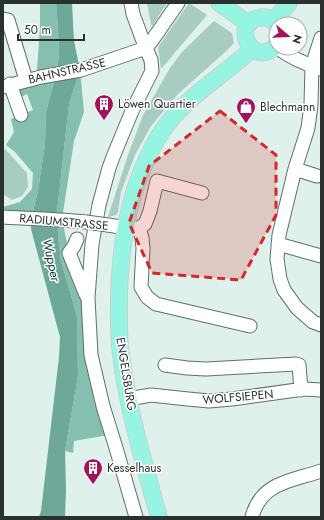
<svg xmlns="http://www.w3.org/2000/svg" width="324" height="520" viewBox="0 0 324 520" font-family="Jost,sans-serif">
  <rect width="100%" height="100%" fill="#dff1ec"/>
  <path fill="#a9ccc2" d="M147,3H167L153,25H151Z
    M189,3L207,15L161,69L158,47Z
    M214,21L232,33L234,43L224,53L178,94L151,126L135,155L121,192L118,212L116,215L108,217L127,158L143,115L170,68L182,52Z
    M5,149L27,173L28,187L22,196L12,200L3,194V151Z"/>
  <path fill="#84bfb0" d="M40,3H56L58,28L59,55L56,75L46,112L45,144L38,191L32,214L3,210V207L20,202L32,189L33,173L15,152L6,145L14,132L11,119L33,110L27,94L16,99L10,84L41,74L37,70L40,27Z
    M80,70L84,112L74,141L62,219L69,253L88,298L108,435L74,441L73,453L65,451L78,376L77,316L61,261L58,235L57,212L69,104Z"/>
  <path fill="#6da899" d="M56,3H72L74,41L80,70L69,104L57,212L58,235L61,261L77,316L78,376L65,451L66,491L65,517H39L41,511L59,357L60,337L31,229V219L38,191L45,144L46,112L56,75L59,55L58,28Z"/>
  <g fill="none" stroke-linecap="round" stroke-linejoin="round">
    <defs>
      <path id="minor" d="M131,3L133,14L143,41L151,60L152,71L132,111L113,157L109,168L99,205L92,244L88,298L91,355L103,406L116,448L136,517
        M3,19L8,20L26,80
        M321,38L312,66L311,105L308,128L295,169L279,235L277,259L280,279L284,290L297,308L313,322L321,325
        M278,48C291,58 305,64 321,69
        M10,84L21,115
        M3,87L41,77L81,70L146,48L153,39L178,3
        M295,169L317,176
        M3,217C31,219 58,219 86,222
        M108,225L133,229L139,228L145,224L150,211L157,181L202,193
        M139,228L142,238L143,248L141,287L147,297L156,304L250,326
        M77,239L74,246L69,253L86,295
        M278,244L321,256
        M165,365L187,368L206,369L296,364L299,365L301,390
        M128,399L151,395L188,399L209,401L232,399L304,389L321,390
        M252,517C261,482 292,481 321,471"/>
      <path id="major" d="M219,3L249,24
        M273,21L289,3
        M276,46C251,69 231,23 259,18C266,16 272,19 276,24
        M159,517C144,464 128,410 121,355C119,343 119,331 119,319C118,278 122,236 133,196C141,170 151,145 168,123C192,93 225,74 252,49"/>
    </defs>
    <use href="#minor" stroke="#606f6a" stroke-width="15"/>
    <use href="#major" stroke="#cccecd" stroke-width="18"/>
    <use href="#minor" stroke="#fff" stroke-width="13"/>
    <use href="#major" stroke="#96f5e2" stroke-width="16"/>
    <defs>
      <path id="minor-bridge" d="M86,222L108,225"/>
    </defs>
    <use href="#minor-bridge" stroke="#606f6a" stroke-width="15" stroke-linecap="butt"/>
    <use href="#minor-bridge" stroke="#fff" stroke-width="13"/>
  </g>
  <path fill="#d62828" fill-opacity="0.2" stroke="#d62828" stroke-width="3" stroke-dasharray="8 5" stroke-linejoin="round" d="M220,111L276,155V215L241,280L152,273L129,223L149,166Z"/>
  <defs>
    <symbol id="building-pin" viewBox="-11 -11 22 30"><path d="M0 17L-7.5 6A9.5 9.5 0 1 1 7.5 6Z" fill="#a1145c" stroke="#fff"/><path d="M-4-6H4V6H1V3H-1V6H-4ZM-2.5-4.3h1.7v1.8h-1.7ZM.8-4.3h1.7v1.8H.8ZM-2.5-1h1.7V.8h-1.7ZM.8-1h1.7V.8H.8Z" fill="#fff"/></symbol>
    <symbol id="shop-pin" viewBox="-11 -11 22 30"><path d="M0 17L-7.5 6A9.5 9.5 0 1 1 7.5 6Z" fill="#a1145c" stroke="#fff"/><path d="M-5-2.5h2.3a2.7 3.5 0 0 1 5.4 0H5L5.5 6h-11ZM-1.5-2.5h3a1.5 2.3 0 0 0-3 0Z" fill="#fff"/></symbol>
  </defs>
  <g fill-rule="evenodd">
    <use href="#building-pin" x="93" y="93" width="22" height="30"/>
    <use href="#shop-pin" x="235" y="96" width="22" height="30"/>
    <use href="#building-pin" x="82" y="457" width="22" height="30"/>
  </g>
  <g text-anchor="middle" stroke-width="3" stroke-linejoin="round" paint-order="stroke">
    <g font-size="12" fill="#2b312f" stroke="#fff">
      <text transform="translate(67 71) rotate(-13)" y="4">BAHNSTRASSE</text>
      <text transform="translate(64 222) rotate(5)" y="4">RADIUMSTRASSE</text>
      <text transform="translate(126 374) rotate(81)" y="4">ENGELSBURG</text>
      <text transform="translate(238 397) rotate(-5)" y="4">WOLFSIEPEN</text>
    </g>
    <g font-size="12" fill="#2b312f" stroke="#fff" text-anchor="start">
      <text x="118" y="108">Löwen Quartier</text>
      <text x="260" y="111">Blechmann</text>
      <text x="107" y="472">Kesselhaus</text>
    </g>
    <g font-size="13" font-style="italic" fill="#00392f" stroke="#fff">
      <text transform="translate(52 260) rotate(78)" y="5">Wupper</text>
    </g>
  </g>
  <rect width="324" height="520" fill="none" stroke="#2b312f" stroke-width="8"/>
  <g transform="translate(288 36) rotate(109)"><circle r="19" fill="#ffffff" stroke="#aaadac"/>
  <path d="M0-3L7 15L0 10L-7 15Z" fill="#a1145c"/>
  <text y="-6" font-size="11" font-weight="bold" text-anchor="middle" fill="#2b312f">N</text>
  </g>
  <path d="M18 34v6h66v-6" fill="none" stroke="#2b312f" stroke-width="2"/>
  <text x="24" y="34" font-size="12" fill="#2b312f" stroke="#ffffff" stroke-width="3" paint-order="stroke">50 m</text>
</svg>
